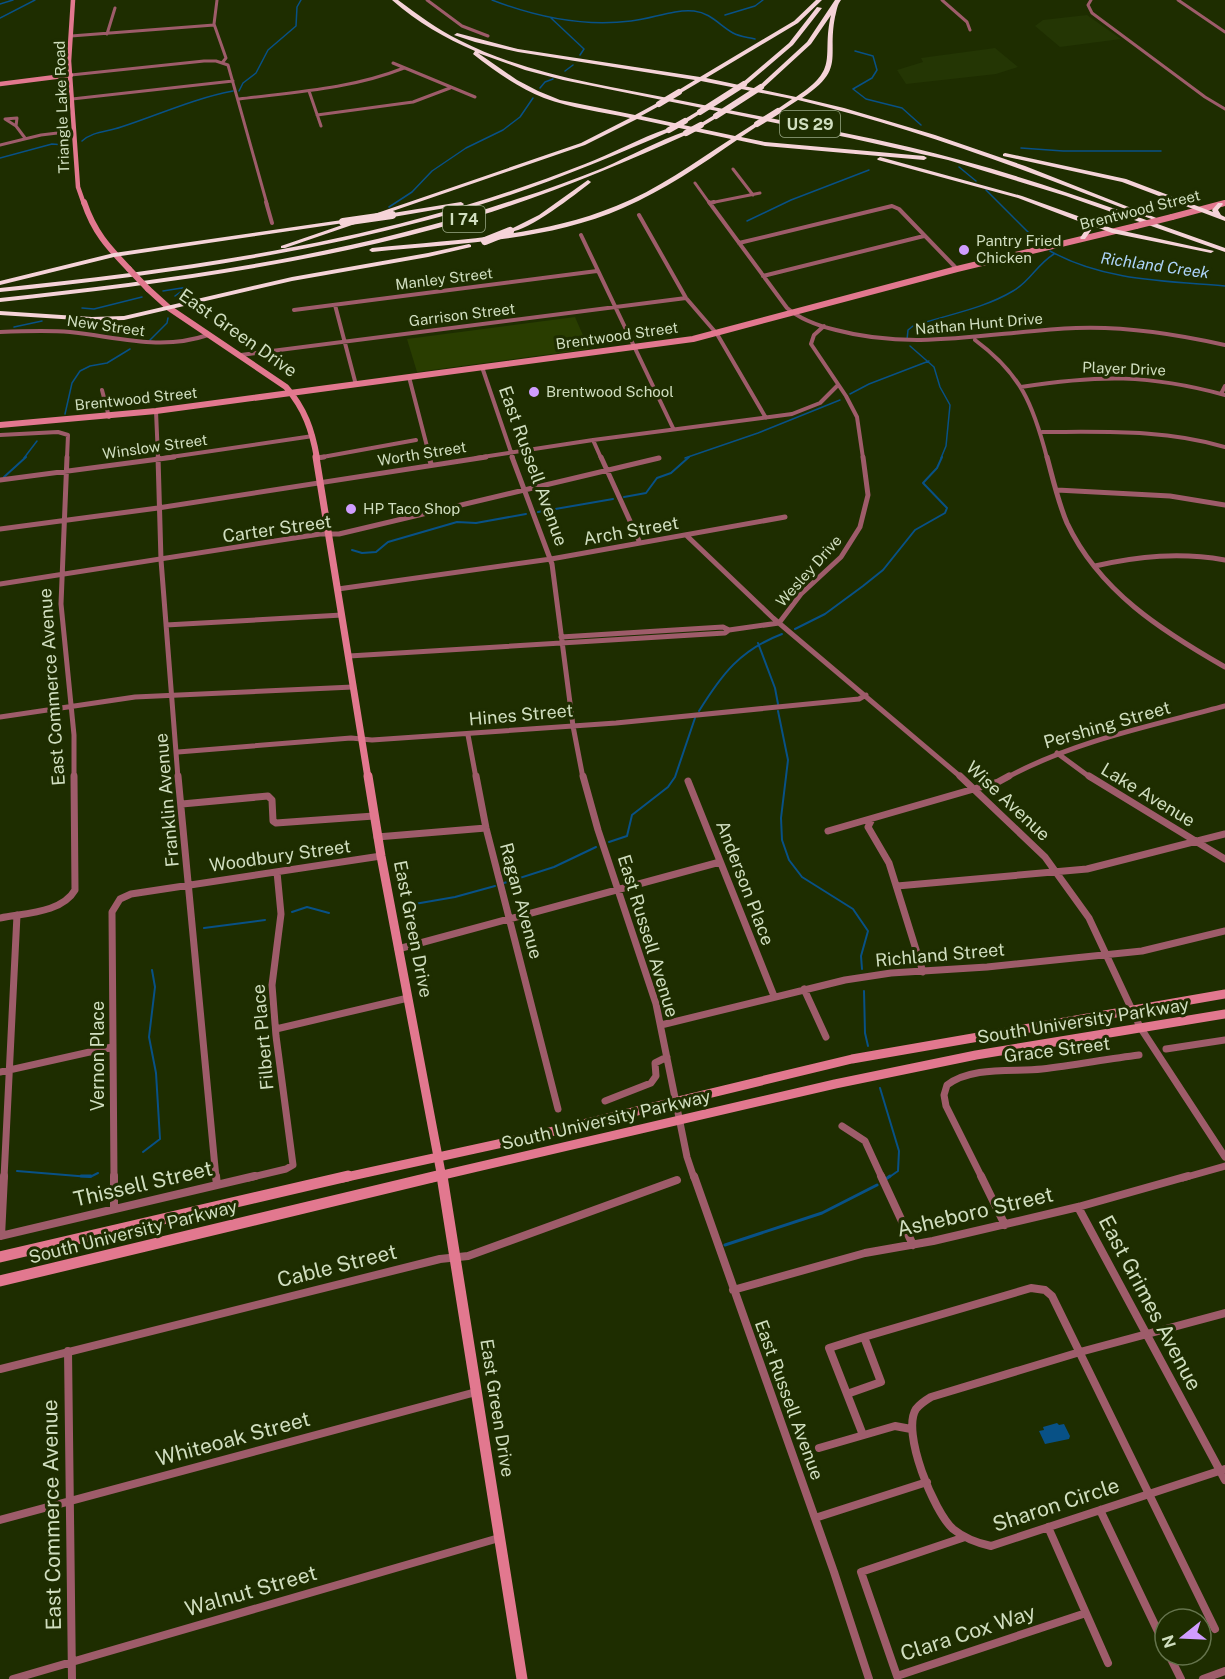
<svg xmlns="http://www.w3.org/2000/svg" width="1225" height="1679" viewBox="0 0 1225 1679" font-family="'Public Sans',sans-serif">
  <rect width="100%" height="100%" fill="#1e2d00"/>
  <path fill="#243604" d="M1087,15L1121,39L1060,47L1035,26L1043,20Z
    M995,48L1018,67L996,74L906,84L897,70L923,62L921,58Z"/>
  <path fill="#293d00" d="M575,317L589,349L417,372L407,339Z"/>
  <path fill="#085186" d="M1057,1423L1059,1425L1064,1424L1070,1436L1069,1439L1045,1444L1039,1431L1044,1430L1043,1427Z"/>
  <g fill="none" stroke-linecap="round" stroke-linejoin="round">
    <path stroke="#085186" stroke-width="1.5" d="M492,0C536,17 584,27 631,21C652,19 673,9 694,11C711,13 719,25 733,33C740,37 748,37 755,39
      M0,4L13,0
      M725,15L755,6L763,0
      M0,18L35,0
      M551,18L584,49L580,55
      M855,51L873,56L877,70L872,78L853,89L866,99L902,108L921,125
      M565,71L573,65
      M540,88L545,82L553,79
      M239,91L243,83L256,73L268,50L296,26L297,7L301,0
      M82,141C93,131 107,132 121,127C158,115 195,98 233,91
      M1021,148L1063,151H1161
      M0,158L52,144L65,145
      M959,167L976,181
      M986,190L1038,242
      M389,207L412,192L432,171L466,148L503,130L520,117L533,98
      M747,221L791,200L869,170
      M1050,251C1104,281 1165,281 1225,286
      M163,291L188,287
      M175,296L187,287
      M82,308L94,309L142,297
      M14,327L42,321
      M150,340L167,323L168,318
      M907,340L908,330L913,326C946,315 983,309 1013,291C1030,282 1037,264 1054,254
      M910,346L934,367L940,387L950,405L946,446L941,458
      M850,394L869,384L929,361
      M65,414L72,383L80,371L90,366L107,363L130,349
      M24,458L37,441
      M685,458L758,433L840,400"/>
    <path stroke="#085186" stroke-width="2" d="M4,477L26,457
      M624,497L646,493L657,478L671,473L689,457
      M538,512L613,499
      M352,550L362,553L376,552L388,542L457,522L476,523L526,514
      M795,629L825,614L863,586L883,570L915,530L945,513L947,508L923,483L937,468L942,457
      M758,643L775,688L778,704
      M699,711C722,674 740,650 782,634
      M778,711L788,760L781,818L782,840L789,860L802,877L853,909L868,931L861,956L862,969
      M609,842L627,836L632,815L668,787L675,777L695,718
      M504,883L554,867L596,847
      M403,906L455,897L495,886
      M292,912L307,907L329,913
      M204,928L265,920
      M864,991L865,1033L868,1046
      M880,1088L899,1151L898,1171L888,1178
      M143,1152L160,1139L156,1073L149,1037L155,987L152,970
      M17,1171L90,1177L98,1173"/>
    <path stroke="#085186" stroke-width="3" d="M81,1176H91
      M886,1179L890,1176
      M725,1245L822,1213L877,1185"/>
    <path stroke="#9e5c6a" stroke-width="3" d="M217,0L214,24L226,58L222,63
      M427,0L462,26L488,36
      M942,0L967,22L970,30
      M1091,0L1088,5L1092,13L1205,97L1225,109
      M1178,0L1225,32
      M107,34L115,8
      M71,36L214,25
      M393,63L475,97
      M71,75L204,61H216L228,65L267,204
      M309,91L321,126
      M72,99L233,81
      M239,99C295,92 351,89 404,68
      M317,115L413,102L450,88
      M17,118L16,126L5,119Z
      M16,126L25,138
      M0,145L41,135L74,131
      M733,169L753,195
      M695,183L710,204
      M710,203L760,193"/>
    <path stroke="#9e5c6a" stroke-width="4" d="M266,202L272,223
      M709,202L787,308C801,320 819,326 836,330C917,352 995,331 1076,328C1127,326 1176,334 1225,345
      M710,203L714,202
      M639,215L686,298L717,334L766,418
      M581,235L673,428
      M739,243L892,206L899,209L957,269
      M763,276L924,236
      M335,305L356,385
      M294,310L597,271
      M824,326L814,335L811,344L846,396L857,417L863,458
      M0,332C23,331 47,330 70,332C118,337 161,351 208,335
      M975,340C1021,374 1033,404 1047,458
      M241,355L686,298
      M482,367L513,458
      M409,377L430,458
      M1021,387C1099,375 1148,374 1225,395
      M102,390L109,417
      M1221,394L1225,386
      M156,411L158,458
      M1042,432C1104,432 1165,429 1225,447
      M0,435L58,432L68,435L67,458
      M593,440L601,458
      M164,458L313,436
      M317,458L416,440
      M476,458L593,440L792,414L820,403L838,385"/>
    <path stroke="#9e5c6a" stroke-width="5" d="M67,457L61,604L74,735V778
      M158,457L161,560L178,778
      M429,457L431,464
      M512,457L552,564L573,726L583,778
      M601,457L640,543
      M1047,457C1053,479 1058,502 1067,523C1099,591 1162,631 1225,667
      M317,458L324,457
      M0,480L174,457
      M1057,490L1170,496L1225,505
      M0,529L158,508L486,457
      M686,535L773,618L962,778
      M1095,566C1139,556 1180,552 1225,560
      M0,584L320,534H339L659,458
      M338,589L551,559L785,517
      M166,625L342,615
      M729,630L779,623L801,594L841,557L860,527L868,495L863,457
      M349,656L725,633L729,630L723,627L561,637
      M0,717L135,697L353,687
      M468,735L476,778
      M178,752L351,738L372,740L616,723L859,699L866,695
      M1057,753L1091,778
      M1006,778C1074,741 1151,726 1225,706"/>
    <path stroke="#9e5c6a" stroke-width="7" d="M178,776L216,1178
      M476,776L486,828L558,1109
      M583,776L598,830L656,1004L687,1157L694,1178
      M960,776L1045,857L1089,918L1140,1027L1225,1157
      M1089,776L1225,859
      M688,781L774,996
      M182,804L268,796L272,800L273,821L276,823L374,816
      M872,819L868,827L889,863L923,972
      M828,831L998,782L1009,776
      M377,837L486,828
      M897,886L1087,869L1225,834
      M0,918C24,913 62,913 75,890L74,776
      M398,949L720,862
      M804,989L826,1037
      M661,1025L845,980L891,973L987,967L1142,951L1225,931
      M276,1029L408,998
      M1166,1049L1225,1040
      M0,1072L112,1047
      M605,1101L651,1083L656,1076L655,1063L667,1057
      M842,1126L865,1141L882,1178
      M4,1178L17,915
      M114,1178L112,912L120,899L131,894L381,856
      M248,1178L286,1169L293,1165L276,1036L272,985L281,914L277,872
      M982,1178L946,1106L944,1095L947,1085C972,1066 1013,1072 1042,1069C1075,1065 1107,1059 1139,1055
      M1183,1178L1225,1166"/>
    <path stroke="#9e5c6a" stroke-width="8" d="M114,1176V1209
      M216,1176L217,1185
      M694,1176L834,1572L869,1679
      M881,1176L913,1245
      M981,1176L1005,1225
      M1078,1207L1225,1480
      M0,1236L255,1176
      M1,1236L4,1176
      M733,1290L865,1253L933,1241L1078,1207L1188,1176
      M1225,1313L1080,1352L931,1397C926,1400 920,1404 916,1409C901,1432 934,1512 953,1529C964,1538 977,1543 991,1546L1225,1469
      M864,1337L1031,1288L1045,1290L1052,1296L1215,1629
      M68,1351L72,1679
      M0,1369L440,1259L468,1256L677,1180
      M847,1394L881,1382L864,1337L829,1348L863,1435
      M819,1448L895,1426L911,1429
      M1100,1510L1165,1646
      M815,1518L927,1482
      M0,1520L476,1392
      M1048,1527L1108,1663
      M965,1537L861,1572L897,1676L1086,1613
      M1169,1655L1181,1679
      M13,1679L499,1538
      M1203,1679L1225,1671"/>
    <path stroke="#e2788f" stroke-width="4.5" d="M73,0L69,61L78,187L84,204
      M0,84L71,75
      M1222,204L1225,203"/>
    <path stroke="#e2788f" stroke-width="6" d="M84,202C94,232 108,247 129,269
      M1172,217L1225,203
      M148,289L169,308L286,387C305,409 312,430 317,458
      M0,425L156,411L693,339L957,269L1136,226"/>
    <path stroke="#e2788f" stroke-width="7" d="M316,457L368,778"/>
    <path stroke="#e2788f" stroke-width="9" d="M368,776L381,856L442,1178
      M342,1178L525,1138L852,1059L1225,994
      M430,1178L835,1084L976,1055L1225,1014"/>
    <path stroke="#e2788f" stroke-width="11" d="M442,1176L522,1679
      M0,1257L348,1176
      M0,1281L437,1176"/>
    <path fill="#f5d3d8" fill-rule="evenodd" d="M392,0H398C418,15 437,29 459,40C525,74 601,85 673,99C752,115 831,129 909,147C1017,172 1121,211 1225,248V252L1066,196L948,160L850,138L563,80L525,70L478,53L517,80L538,91L560,100L635,115L659,102L662,104L661,105L641,116L735,136L757,122L760,124L759,125L741,137L765,142L924,156L927,158L924,160L765,146L737,140C701,165 664,190 623,208C545,242 456,243 372,252L369,250L372,248C454,239 539,238 616,206C657,190 694,163 731,139L637,119L585,145L285,248H281V246L581,143L630,118C602,112 571,108 544,98C518,88 495,71 473,54L475,51C445,38 417,22 392,0Z
      M816,0H822L798,23L706,78L796,97C841,68 821,57 831,15L811,44L763,88L758,87L807,42L835,0H841C837,5 837,10 835,17C827,58 846,69 802,98L844,108L935,135L1025,166L1159,219L1154,220C1037,175 921,129 798,100L778,113L776,112V110L792,99L701,81L679,94L676,92L677,91L695,80L518,52L475,42L454,35L457,33L518,49L700,77L794,21Z
      M817,7L822,8L793,45L746,85H742V83L789,43Z
      M698,111L703,112L687,122H683V120Z
      M716,114L718,115V117L703,126L698,125Z
      M669,128L671,129V131C591,166 509,199 424,221C285,258 143,277 0,292V288C142,273 283,255 421,218C477,203 532,185 585,164C613,153 640,138 669,128Z
      M686,131L689,133L688,134C606,171 525,204 438,228C295,267 147,286 0,302V298C175,279 350,256 517,199C546,190 575,179 603,168C630,156 658,141 686,131Z
      M1005,153L1126,179L1213,212L1212,210L1218,203H1222L1223,204L1218,210L1221,215L1225,217V221L1122,182L1003,156V154Z
      M880,157L1022,196L1114,229L1214,251L1211,253L1112,233L1088,224L1092,229L1085,239H1081L1080,238L1086,229L1078,221L1018,198L878,160L877,159Z
      M588,180L591,182L590,183C576,194 521,237 507,231L539,215Z
      M461,202L464,204L463,205L393,217L390,215L393,213Z
      M342,220L345,222L344,223L114,257L0,285V281L114,253Z
      M469,244L471,245V247L428,257L292,281L124,320L92,321L0,315V311L92,317L124,316L292,277L428,253Z"/>
    <path stroke="#e2788f" stroke-width="6" d="M1136,226L1172,217
      M129,269L148,289"/>
    <path stroke="#f5d3d8" stroke-width="6" d="M659,104L679,92
      M700,112L744,84
      M716,116L761,87
      M757,124L778,111
      M669,130L685,121
      M686,133L701,125"/>
    <path stroke="#f5d3d8" stroke-width="8" d="M343,222L392,215
      M485,241L510,231"/>
  </g>
  <g fill="#d09dff" stroke="#1e2d00" stroke-width="2">
    <circle cx="964" cy="250" r="6"/>
    <circle cx="534" cy="392" r="6"/>
    <circle cx="351" cy="509" r="6"/>
  </g>
  <g text-anchor="middle" stroke-width="6" stroke-linejoin="round" paint-order="stroke">
    <g font-size="15" fill="#d0debf" stroke="#1e2d00">
      <text transform="translate(62 107) rotate(-92)" y="5">Triangle Lake Road</text>
      <text transform="translate(1140 210) rotate(-14)" y="5">Brentwood Street</text>
      <text transform="translate(444 279) rotate(-7)" y="5">Manley Street</text>
      <text transform="translate(462 315) rotate(-7)" y="5">Garrison Street</text>
      <text transform="translate(979 324) rotate(-5)" y="5">Nathan Hunt Drive</text>
      <text transform="translate(106 326) rotate(8)" y="5">New Street</text>
      <text transform="translate(617 336) rotate(-8)" y="5">Brentwood Street</text>
      <text transform="translate(1124 369) rotate(2)" y="5">Player Drive</text>
      <text transform="translate(136 399) rotate(-6)" y="5">Brentwood Street</text>
      <text transform="translate(155 447) rotate(-8)" y="5">Winslow Street</text>
      <text transform="translate(422 454) rotate(-9)" y="5">Worth Street</text>
      <text transform="translate(809 571) rotate(-48)" y="5">Wesley Drive</text>
    </g>
    <g font-size="15" fill="#d0debf" stroke="#1e2d00" text-anchor="start">
      <text x="976" y="246">Pantry Fried<tspan x="976" dy="17">Chicken</tspan></text>
      <text x="546" y="397">Brentwood School</text>
      <text x="363" y="514">HP Taco Shop</text>
    </g>
    <g fill="#1e2d00" stroke="#9ba986" stroke-width="1.5">
      <rect x="780" y="111" width="60" height="26" rx="4.5"/>
      <rect x="443" y="206" width="42" height="26" rx="4.5"/>
    </g>
    <g font-size="16" font-weight="bold" fill="#d0debf">
      <text x="810" y="130">US 29</text>
      <text x="464" y="225">I 74</text>
    </g>
    <g font-size="16" font-style="italic" fill="#acd3f8" stroke="#1e2d00">
      <text transform="translate(1155 265) rotate(8)" y="6">Richland Creek</text>
    </g>
    <g font-size="18" fill="#d0debf" stroke="#1e2d00">
      <text transform="translate(238 333) rotate(35)" y="6">East Green Drive</text>
      <text transform="translate(533 466) rotate(70)" y="6">East Russell Avenue</text>
      <text transform="translate(277 529) rotate(-8)" y="6">Carter Street</text>
      <text transform="translate(631 531) rotate(-10)" y="6">Arch Street</text>
      <text transform="translate(52 687) rotate(-94)" y="6">East Commerce Avenue</text>
      <text transform="translate(521 715) rotate(-5)" y="6">Hines Street</text>
      <text transform="translate(1107 725) rotate(-16)" y="6">Pershing Street</text>
      <text transform="translate(1148 795) rotate(31)" y="6">Lake Avenue</text>
      <text transform="translate(167 800) rotate(-95)" y="6">Franklin Avenue</text>
      <text transform="translate(1008 801) rotate(43)" y="6">Wise Avenue</text>
      <text transform="translate(280 856) rotate(-8)" y="6">Woodbury Street</text>
      <text transform="translate(745 883) rotate(69)" y="6">Anderson Place</text>
      <text transform="translate(521 901) rotate(75)" y="6">Ragan Avenue</text>
      <text transform="translate(413 929) rotate(79)" y="6">East Green Drive</text>
      <text transform="translate(648 936) rotate(73)" y="6">East Russell Avenue</text>
      <text transform="translate(940 955) rotate(-5)" y="6">Richland Street</text>
      <text transform="translate(1083 1021) rotate(-9)" y="6">South University Parkway</text>
      <text transform="translate(263 1037) rotate(-95)" y="6">Filbert Place</text>
      <text transform="translate(1057 1050) rotate(-7)" y="6">Grace Street</text>
      <text transform="translate(98 1056) rotate(-90)" y="6">Vernon Place</text>
      <text transform="translate(606 1120) rotate(-13)" y="6">South University Parkway</text>
      <text transform="translate(133 1232) rotate(-14)" y="6">South University Parkway</text>
      <text transform="translate(789 1400) rotate(70)" y="6">East Russell Avenue</text>
      <text transform="translate(497 1408) rotate(81)" y="6">East Green Drive</text>
    </g>
    <g font-size="21" fill="#d0debf" stroke="#1e2d00">
      <text transform="translate(143 1184) rotate(-13)" y="7">Thissell Street</text>
      <text transform="translate(975 1212) rotate(-13)" y="7">Asheboro Street</text>
      <text transform="translate(337 1266) rotate(-14)" y="7">Cable Street</text>
      <text transform="translate(1150 1303) rotate(62)" y="7">East Grimes Avenue</text>
      <text transform="translate(233 1439) rotate(-15)" y="7">Whiteoak Street</text>
      <text transform="translate(1056 1505) rotate(-18)" y="7">Sharon Circle</text>
      <text transform="translate(52 1515) rotate(-91)" y="7">East Commerce Avenue</text>
      <text transform="translate(251 1591) rotate(-16)" y="7">Walnut Street</text>
      <text transform="translate(968 1633) rotate(-18)" y="7">Clara Cox Way</text>
    </g>
  </g>
  <g transform="translate(1183 1637) rotate(252)"><circle r="28" fill="#1e2d00" stroke="#65744c" stroke-width="1.5"/>
  <path d="M0-4.5L10 22L0 15L-10 22Z" fill="#d09dff"/>
  <text y="-9" font-size="16" font-weight="bold" text-anchor="middle" fill="#d0debf">N</text>
  </g>
</svg>
